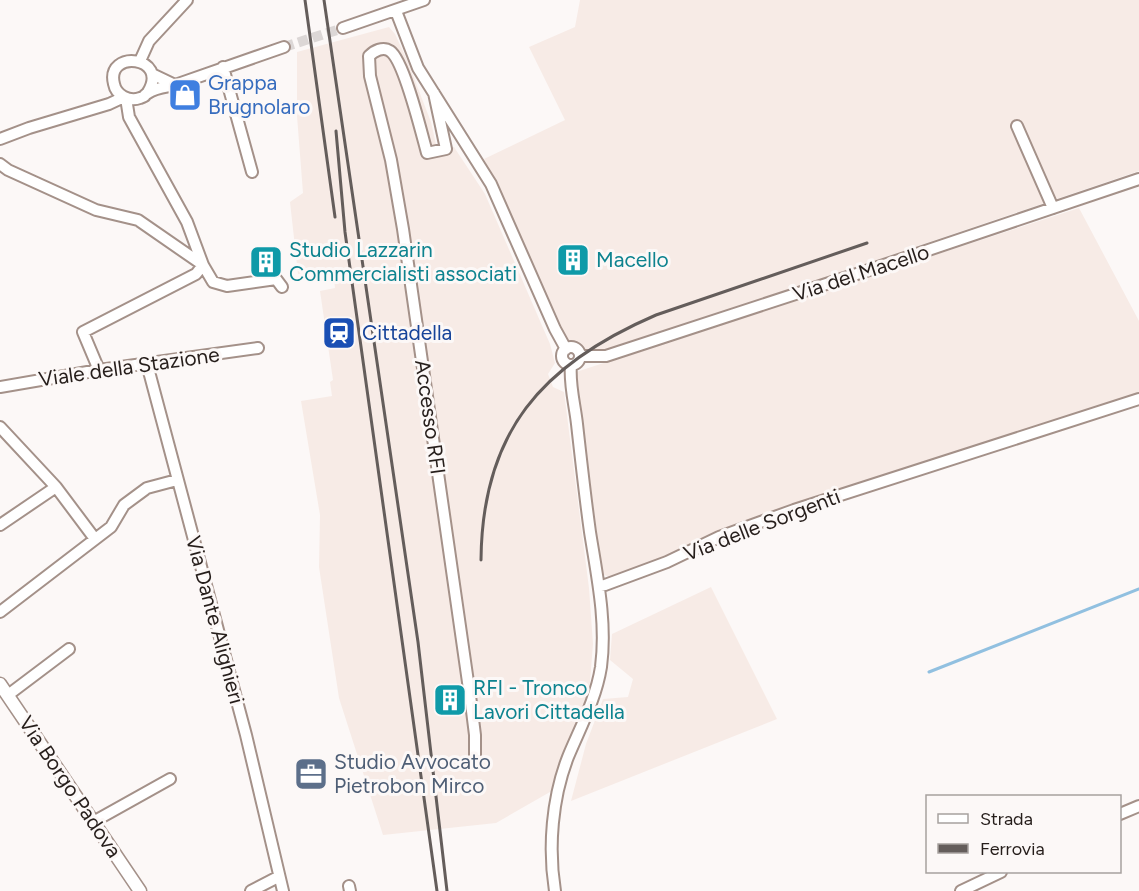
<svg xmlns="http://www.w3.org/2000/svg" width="1139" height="891" viewBox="0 0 1139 891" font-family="Figtree,sans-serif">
  <rect width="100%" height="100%" fill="#fcf8f7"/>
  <path fill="#f7ebe6" d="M580,0H1139V171L611,350L583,349L568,342L484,159L565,120L529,47L575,27Z
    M389,27L395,34L407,60L431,122L437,149L454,147L485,194L550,344L555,363L548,374L553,387L564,392L589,588L593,644L588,707L564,784L496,823L383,835L339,698L319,567L320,515L301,401L332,396L330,382L333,380L320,291L335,288L333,269L298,274L290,202L303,193L297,116V52Z
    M1079,208L1139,321V398L612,578L602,574L576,372Z
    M711,587L777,719L571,801L586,744L603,699L628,697L633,679L610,660L612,634Z"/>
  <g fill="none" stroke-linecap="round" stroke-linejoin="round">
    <path stroke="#91c0e0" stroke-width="3" d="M929,672L1139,589"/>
    <path stroke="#dcd7d6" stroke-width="10" stroke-dasharray="10 5" stroke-linecap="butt" d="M284,47L343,28"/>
    <defs>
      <path id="minor" d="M396,11L418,68L491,184L555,329L566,349
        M343,28L424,0
        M140,61L149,41L187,0
        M223,67L252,172
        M175,85L284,47
        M148,92C170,56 105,49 114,84C116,95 129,102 140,98C149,95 140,97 148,93C155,88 167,87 175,85L152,74
        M434,93L446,149L427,153C422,135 404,60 390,51C383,46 374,51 369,56L370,76L391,160L403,229L471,703L475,735V755
        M126,98L129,117L187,222L203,265L213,282L227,286L276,279L282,287
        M1017,126L1053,208
        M0,139L29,128L109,104L124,97
        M0,164L8,170L96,210L138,220L203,265
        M562 356a9 9 0 1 1 18 0a9 9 0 1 1-18 0Z
        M580,356H606L869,270L1139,179
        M147,364L246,735L283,891
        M99,370L83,332L196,274L203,265
        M0,387L99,370L258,348
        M0,427L56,487L0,525
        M56,487L95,539
        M599,586L605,585L667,562L719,537L794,510L1139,399
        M0,612L111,527L124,505L147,488L177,480
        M8,695L69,649
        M1120,814L1139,806
        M93,822L170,779
        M349,886L350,891
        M251,891L278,877
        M555,891C548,848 552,798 568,757C580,728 596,699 601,667C607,622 597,576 590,532C585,496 581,460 577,424C575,405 569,384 571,365
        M961,891L1001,872"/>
      <path id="tertiary" d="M0,684L140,891"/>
    </defs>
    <use href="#minor" stroke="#a49189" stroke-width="14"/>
    <use href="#tertiary" stroke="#a49189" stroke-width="15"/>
    <use href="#minor" stroke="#fff" stroke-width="10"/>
    <use href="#tertiary" stroke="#fff" stroke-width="12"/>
    <path stroke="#645d5b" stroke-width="3" d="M305,0L335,217
      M324,0L418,642L447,891
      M336,131L345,232L437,891
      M481,560C482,432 542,364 656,315L867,243"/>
  </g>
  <defs>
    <symbol id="shop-square" viewBox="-11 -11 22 22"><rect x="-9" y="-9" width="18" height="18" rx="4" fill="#3f7fe0" stroke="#fcf8f7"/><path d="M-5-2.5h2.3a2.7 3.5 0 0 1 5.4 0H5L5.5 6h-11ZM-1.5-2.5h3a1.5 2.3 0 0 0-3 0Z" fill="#fff"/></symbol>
    <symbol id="building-square" viewBox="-11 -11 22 22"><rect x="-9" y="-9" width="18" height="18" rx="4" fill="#0f9aa8" stroke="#fcf8f7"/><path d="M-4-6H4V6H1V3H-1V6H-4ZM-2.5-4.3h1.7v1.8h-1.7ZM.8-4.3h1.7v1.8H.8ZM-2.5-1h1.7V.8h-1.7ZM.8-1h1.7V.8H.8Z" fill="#fff"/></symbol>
    <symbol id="station-square" viewBox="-11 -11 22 22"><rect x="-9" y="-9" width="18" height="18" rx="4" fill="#1a4fb4" stroke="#fcf8f7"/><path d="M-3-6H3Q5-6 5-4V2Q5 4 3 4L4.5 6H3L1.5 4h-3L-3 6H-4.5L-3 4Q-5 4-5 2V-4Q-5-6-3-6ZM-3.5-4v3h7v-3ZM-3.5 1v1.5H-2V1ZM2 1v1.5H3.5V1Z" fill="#fff"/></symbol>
    <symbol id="office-square" viewBox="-11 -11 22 22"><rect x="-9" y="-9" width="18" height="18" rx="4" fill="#5c6f8a" stroke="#fcf8f7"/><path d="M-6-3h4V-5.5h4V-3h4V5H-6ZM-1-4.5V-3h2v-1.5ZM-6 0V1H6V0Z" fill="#fff"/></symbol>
  </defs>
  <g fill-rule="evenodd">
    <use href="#shop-square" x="166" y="76" width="38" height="38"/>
    <use href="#building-square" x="554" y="241" width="38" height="38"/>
    <use href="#building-square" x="247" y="243" width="38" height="38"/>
    <use href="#station-square" x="320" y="314" width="38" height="38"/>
    <use href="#building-square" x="431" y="681" width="38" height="38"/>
    <use href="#office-square" x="292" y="755" width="38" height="38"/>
  </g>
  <g text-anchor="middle" stroke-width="6" stroke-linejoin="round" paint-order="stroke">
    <g font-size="21" fill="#366cbe" stroke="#fcf8f7" text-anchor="start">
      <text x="208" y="90">Grappa<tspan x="208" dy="24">Brugnolaro</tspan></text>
    </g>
    <g font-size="21" fill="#0d838f" stroke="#fcf8f7" text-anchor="start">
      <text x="289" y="257">Studio Lazzarin<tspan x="289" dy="24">Commercialisti associati</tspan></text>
      <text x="596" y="267">Macello</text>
      <text x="473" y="695">RFI - Tronco<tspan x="473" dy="24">Lavori Cittadella</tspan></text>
    </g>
    <g font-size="21" fill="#261e1b" stroke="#fcf8f7">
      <text transform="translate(861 273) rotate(-18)" y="7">Via del Macello</text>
      <text transform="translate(129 367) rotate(-8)" y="7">Viale della Stazione</text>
      <text transform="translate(430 417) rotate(82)" y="7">Accesso RFI</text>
      <text transform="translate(762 525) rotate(-21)" y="7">Via delle Sorgenti</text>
      <text transform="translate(215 620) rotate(75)" y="7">Via Dante Alighieri</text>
      <text transform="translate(70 787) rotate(56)" y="7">Via Borgo Padova</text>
    </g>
    <g font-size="21" fill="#164399" stroke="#fcf8f7" text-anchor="start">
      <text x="362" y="340">Cittadella</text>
    </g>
    <g font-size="21" fill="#4e5e75" stroke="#fcf8f7" text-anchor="start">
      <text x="334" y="769">Studio Avvocato<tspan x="334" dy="24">Pietrobon Mirco</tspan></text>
    </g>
  </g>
  <rect x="926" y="795" width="195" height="78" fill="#fcf8f7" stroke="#a6a19f" stroke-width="1.5"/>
  <rect x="938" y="814" width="30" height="9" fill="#ffffff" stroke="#a6a19f" stroke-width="1.5"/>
  <text x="980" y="825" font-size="18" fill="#261e1b">Strada</text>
  <rect x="938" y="844" width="30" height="9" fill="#645d5b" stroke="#a6a19f" stroke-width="1.5"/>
  <text x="980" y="855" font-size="18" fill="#261e1b">Ferrovia</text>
</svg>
